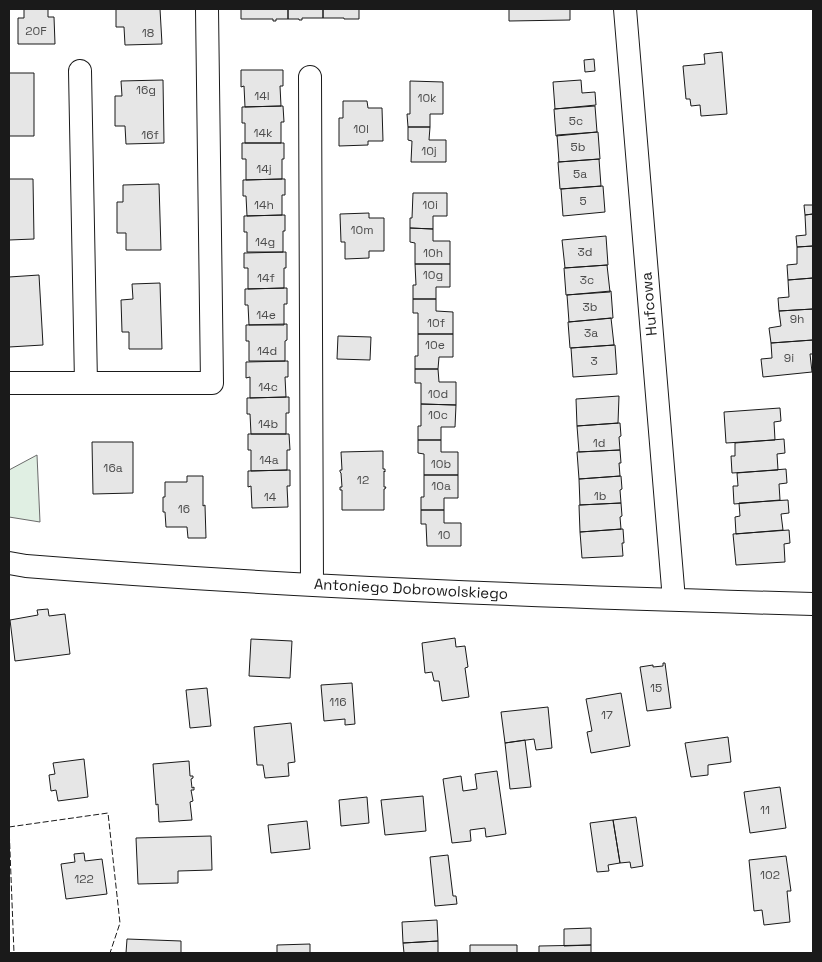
<svg xmlns="http://www.w3.org/2000/svg" width="822" height="962" viewBox="0 0 822 962" font-family="'Space Grotesk',sans-serif">
  <rect width="100%" height="100%" fill="#fff"/>
  <path fill="#e0efe3" stroke="#6a6a6a" d="M37,455L40,522L9,517V470Z"/>
  <path fill="#e6e6e6" stroke="#1a1a1a" d="M24,9H48V17H54L55,44H18V18H24Z
    M116,9H160L162,44L125,45L124,27H116Z
    M241,9H288V19H276V21H273V19H241Z
    M288,9H323V18H302V20H299V19H288Z
    M323,9H359V19H344V18H323Z
    M509,9H570V20L509,21Z
    M722,52L727,114L701,116L700,105L691,106L690,99H686L683,66L705,64L704,54Z
    M594,59L595,71L585,72L584,60Z
    M241,70H283V86H280L281,106L245,107L244,86L241,87Z
    M9,73H34V136H9Z
    M163,80L164,143L126,144L125,126H115V96H122L121,81Z
    M581,80L582,93L595,92L596,105L555,109L553,82Z
    M410,81L443,82V114H430V127H408L407,114H410Z
    M343,101H367L368,108H382L383,141H368V145L339,146V118H343Z
    M283,106L284,122H281V143H245V123H242V107Z
    M595,106L597,132L556,136L554,109Z
    M408,127H430L429,140H446V162H411L412,141L408,140Z
    M598,132L600,159L559,162L557,135Z
    M242,143H284V159H282V179L246,180V159H242Z
    M599,159L601,186L560,189L558,162Z
    M9,179H33L34,239L9,240Z
    M282,179H285V195H282V215L247,216L246,196H243V180Z
    M159,184L161,250H126V233H117V202H123V185Z
    M603,186L605,212L563,216L561,189Z
    M413,193H447V216H433V229L410,228V218H412Z
    M804,205H813V214L805,215Z
    M369,213V218H384V251H369V258L345,259V242H341L340,214Z
    M813,214V246L797,247L796,236L806,235L805,215Z
    M285,215V231H283V252H247V232H244V216Z
    M410,228L433,229V241H450V264H415V243L410,242Z
    M606,236L608,265L565,268L562,240Z
    M813,246V278L788,280L787,265L797,264V247Z
    M286,252V268H284V288L248,289V268H244V253Z
    M415,264H450V287H436V299H413V285H416Z
    M607,265L610,292L566,295L564,268Z
    M39,275L43,345L9,347V277Z
    M813,278V309L779,311L778,298L789,297L788,280Z
    M160,283L162,349H129V332H122L121,300L133,299L132,284Z
    M287,288V304H284V325H249L248,305H245V289Z
    M611,291L613,318L569,322L567,295Z
    M413,299H436V311L453,312V334H418V313H413Z
    M813,309V340L771,343L769,328L781,326L779,311Z
    M611,318L614,345L570,348L568,322Z
    M287,324V340L285,341V361H249V341H246V325Z
    M418,334H453V357H439L438,369H415V356H418Z
    M338,336L371,337L370,360L337,359Z
    M813,340V354H810L812,372L763,377L761,359L772,358L771,343Z
    M615,345L617,374L573,377L571,348Z
    M288,361V377H285L286,397L250,398V377L246,378V362Z
    M415,369H438L439,382H456V405L421,404V383H415Z
    M619,396L618,423L577,426L576,399Z
    M289,397V413H286V434H251L250,414H247V398Z
    M421,404L456,405L455,427H441V440H418V426H421Z
    M780,408L781,421L774,422L775,440L726,443L724,412Z
    M620,423L621,436L619,437L620,450L579,452L577,426Z
    M248,434H289L290,450H287V470L251,471V450H248Z
    M784,439L785,453L777,454L778,470L732,473L731,456H735V443Z
    M418,440H441V452H458V475H424V454L418,453Z
    M92,442H133V493L93,494Z
    M620,450L621,463H619L620,476L579,479L577,452Z
    M383,451V469H385V472L384,471V487H386L385,489H384V510H342V490H340V487H342L341,473L340,472V470H342L341,452Z
    M786,469L787,483L779,484L780,500L734,504L733,486H738L737,473Z
    M290,470V486H287L288,507L252,508L251,486L248,487V471Z
    M424,475H458V498H444V510H421V497H424Z
    M187,476H203V506L205,505L206,538H188L187,527H166L165,512H163V497H165V482H187Z
    M621,476L622,489L620,490L621,503L580,505L579,479Z
    M788,500L789,513L781,514L783,530L736,534L735,517L740,516L739,503Z
    M621,503L622,516L620,517L621,529L580,532L579,505Z
    M421,510H444V523H461V546H427L426,524H421Z
    M623,529L624,543H622L623,556L582,558L580,532Z
    M789,530L790,543L784,544L785,562L736,565L733,534Z
    M48,609L49,616L65,614L70,654L15,661L10,620L38,615L37,610Z
    M455,638L456,647L465,646L468,667L465,668L469,697L442,701L439,681H434L432,672L425,673L422,643Z
    M251,639L292,641L290,678L249,676Z
    M663,663H665L671,708L647,711L640,667L653,665V667L663,666Z
    M352,683L355,724L345,725V719L324,721L321,685Z
    M207,688L211,726L190,728L186,690Z
    M621,693L630,746L591,753L587,732L592,731L586,699Z
    M548,707L552,748L536,750L534,739L505,743L501,712Z
    M291,723L295,762L288,763L289,776L265,778L263,765H257L254,727Z
    M728,737L731,762L708,765V775L691,777L685,743Z
    M525,740L531,787L510,789L505,743Z
    M84,759L88,797L58,801L56,790L51,791L49,775L55,774L53,763Z
    M189,761L190,776H193V778L191,779L192,788L194,787V790H191L193,801L190,802L192,820L159,822L158,804L156,805L153,764Z
    M497,771L506,834L486,837L485,828L470,830L471,841L452,843L443,779L461,776L463,791L477,789L475,774Z
    M780,787L786,828L750,833L744,792Z
    M423,796L426,831L385,835L381,800Z
    M367,797L369,823L341,826L339,800Z
    M636,817L643,866L631,868L630,862L620,863L613,820Z
    M613,820L620,863L608,865L609,871L597,872L590,823Z
    M307,821L310,849L271,853L268,825Z
    M211,836L212,870L178,871V883L138,884L136,838Z
    M84,853L85,861L102,859L107,894L66,899L61,864L75,862L74,854Z
    M448,855L453,896H456L457,904L435,906L430,857Z
    M786,856L791,891H787L790,922L764,925L762,910L754,911L749,860Z
    M437,920L438,941L403,943L402,922Z
    M591,928V945L564,946V929Z
    M127,939L181,941V953H126Z
    M438,941V953H404L403,943Z
    M310,944V953H277V945Z
    M470,945H517V953H470Z
    M591,945V953H539V946Z"/>
  <g fill="none" stroke-linecap="round" stroke-linejoin="round">
    <defs>
      <path id="street" d="M625,9L674,600
        M310,77L312,584
        M9,383H86L80,71
        M86,383H212L207,9
        M9,563L26,566C288,587 551,597 813,604"/>
    </defs>
    <use href="#street" stroke="#1a1a1a" stroke-width="24"/>
    <use href="#street" stroke="#fff" stroke-width="22"/>
    <path stroke="#1a1a1a" stroke-width="1" stroke-dasharray="6 2.5" stroke-linecap="butt" d="M9,826L14,953
      M9,827L108,813L120,923L110,953"/>
  </g>
  <g text-anchor="middle" stroke-width="4" stroke-linejoin="round" paint-order="stroke">
    <g font-size="12" fill="#4d4d4d">
      <text x="36" y="35">20F</text>
      <text x="148" y="37">18</text>
      <text x="146" y="94">16g</text>
      <text x="262" y="100">14l</text>
      <text x="427" y="102">10k</text>
      <text x="576" y="125">5c</text>
      <text x="361" y="133">10l</text>
      <text x="263" y="137">14k</text>
      <text x="150" y="139">16f</text>
      <text x="578" y="151">5b</text>
      <text x="429" y="155">10j</text>
      <text x="264" y="173">14j</text>
      <text x="580" y="178">5a</text>
      <text x="583" y="205">5</text>
      <text x="264" y="209">14h</text>
      <text x="430" y="209">10i</text>
      <text x="362" y="234">10m</text>
      <text x="265" y="246">14g</text>
      <text x="585" y="256">3d</text>
      <text x="433" y="257">10h</text>
      <text x="433" y="279">10g</text>
      <text x="266" y="282">14f</text>
      <text x="587" y="284">3c</text>
      <text x="590" y="311">3b</text>
      <text x="266" y="319">14e</text>
      <text x="797" y="323">9h</text>
      <text x="436" y="327">10f</text>
      <text x="591" y="337">3a</text>
      <text x="435" y="349">10e</text>
      <text x="267" y="355">14d</text>
      <text x="789" y="362">9i</text>
      <text x="594" y="365">3</text>
      <text x="268" y="391">14c</text>
      <text x="438" y="398">10d</text>
      <text x="438" y="419">10c</text>
      <text x="268" y="428">14b</text>
      <text x="599" y="447">1d</text>
      <text x="269" y="464">14a</text>
      <text x="441" y="468">10b</text>
      <text x="113" y="472">16a</text>
      <text x="363" y="484">12</text>
      <text x="441" y="490">10a</text>
      <text x="600" y="500">1b</text>
      <text x="270" y="501">14</text>
      <text x="184" y="513">16</text>
      <text x="444" y="539">10</text>
      <text x="656" y="692">15</text>
      <text x="338" y="706">116</text>
      <text x="607" y="719">17</text>
      <text x="765" y="814">11</text>
      <text x="770" y="879">102</text>
      <text x="84" y="883">122</text>
    </g>
    <g font-size="15" fill="#1a1a1a" stroke="#fff">
      <text transform="translate(649 304) rotate(-95)" y="5">Hufcowa</text>
      <text transform="translate(411 589) rotate(3)" y="5">Antoniego Dobrowolskiego</text>
    </g>
  </g>
  <rect width="822" height="962" fill="none" stroke="#1a1a1a" stroke-width="20"/>
</svg>
